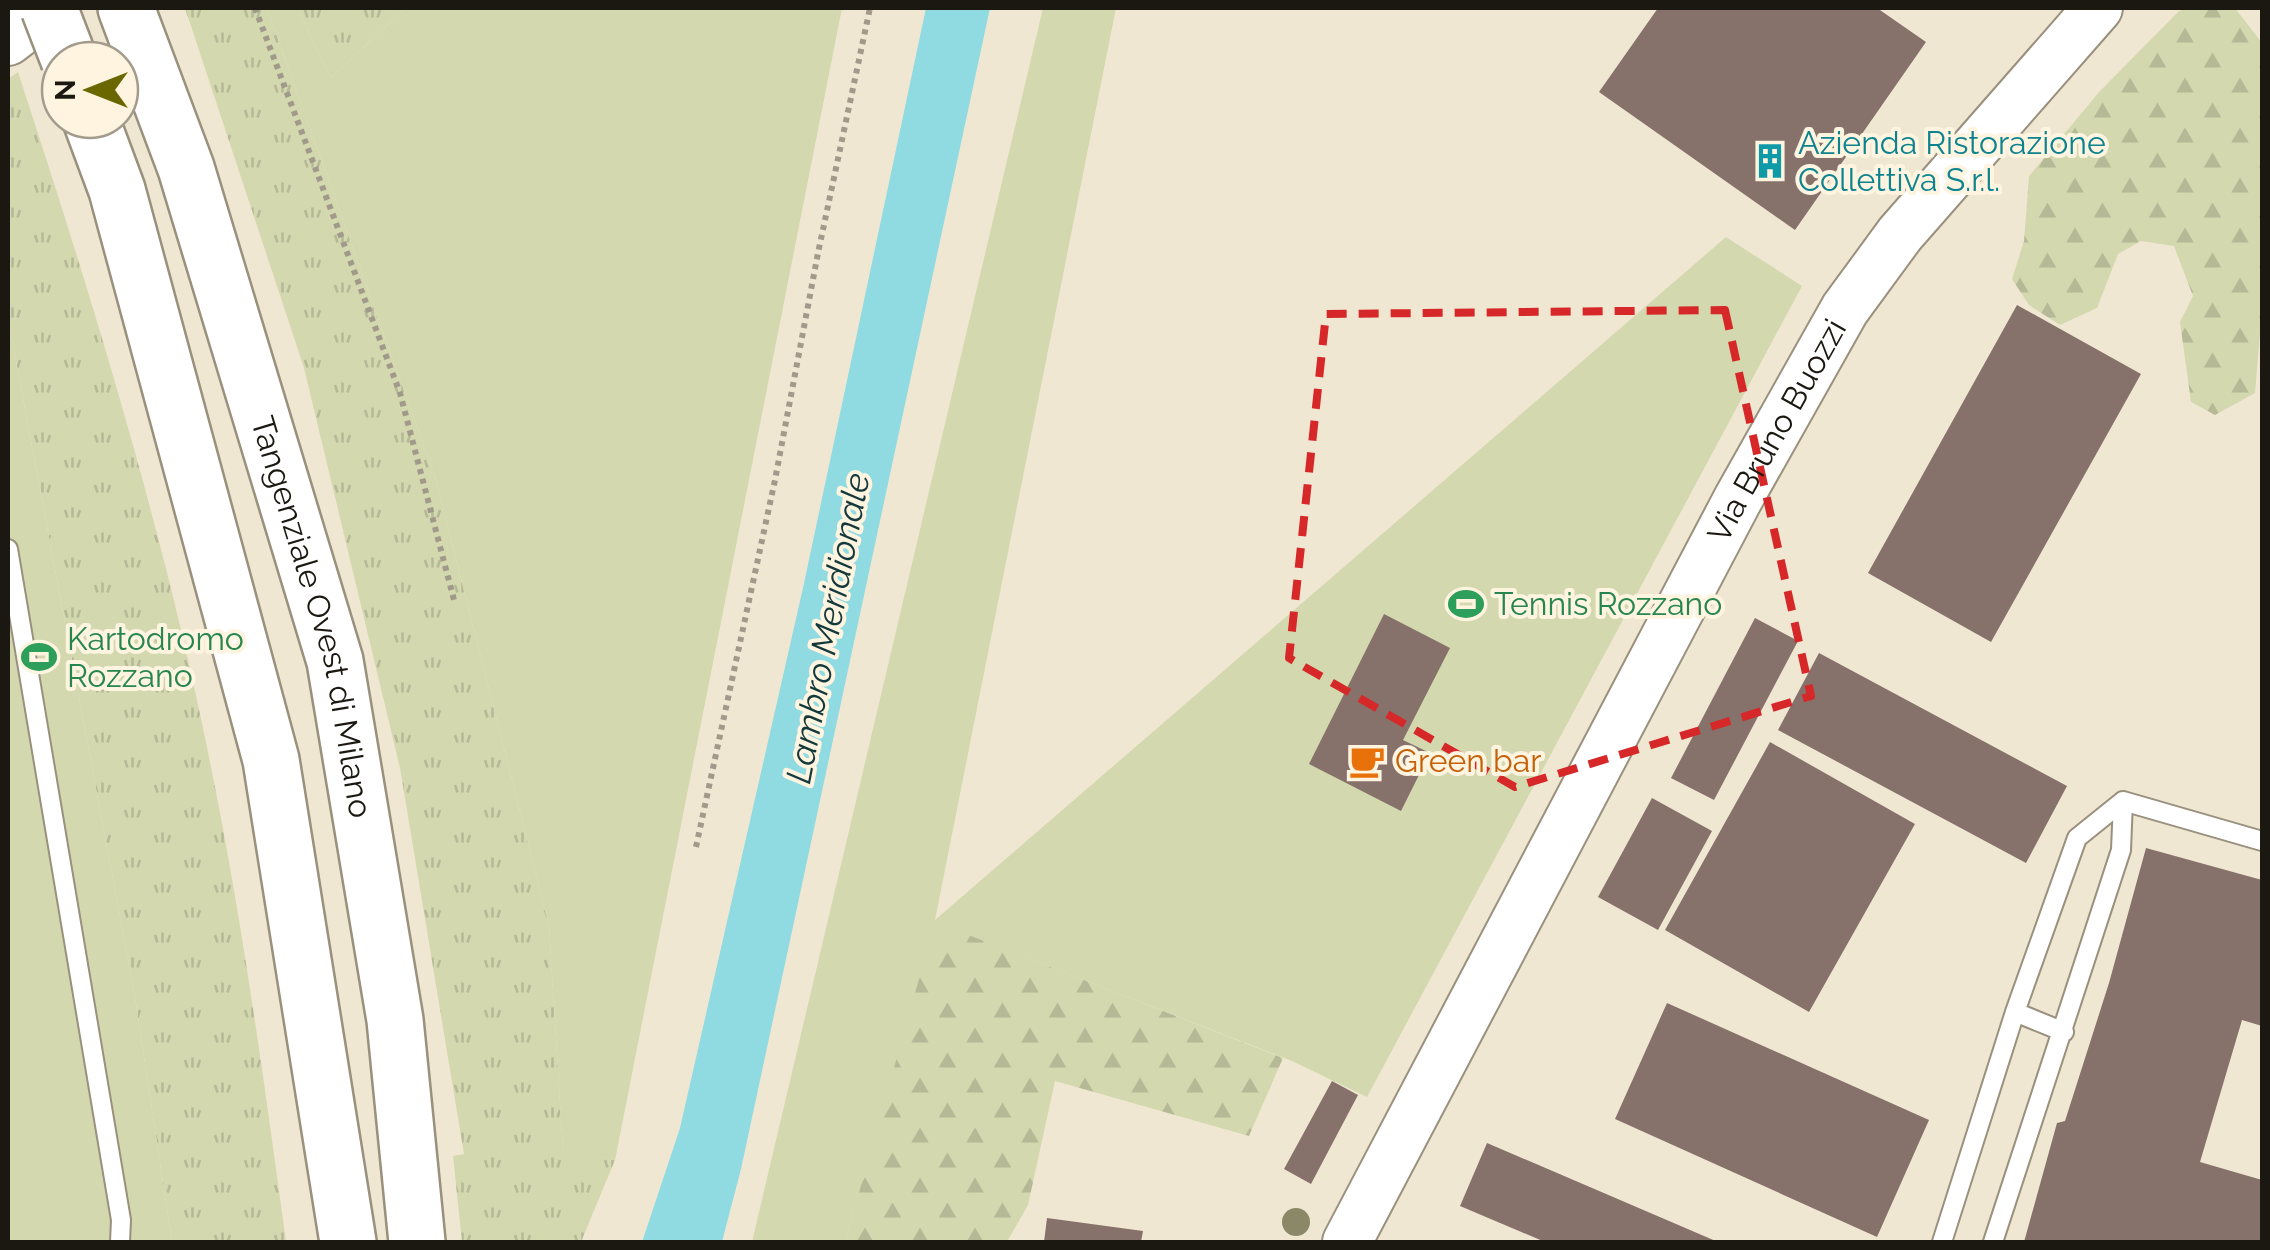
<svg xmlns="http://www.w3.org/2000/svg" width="2270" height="1250" viewBox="0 0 2270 1250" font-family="Raleway,sans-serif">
  <defs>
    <pattern id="grass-tufts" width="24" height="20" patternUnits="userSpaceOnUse" patternTransform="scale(2.5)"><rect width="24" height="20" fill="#d3d8af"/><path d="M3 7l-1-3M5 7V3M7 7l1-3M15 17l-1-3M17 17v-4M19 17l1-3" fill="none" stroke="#b5b996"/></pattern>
    <pattern id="forest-firs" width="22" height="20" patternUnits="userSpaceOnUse" patternTransform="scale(2.5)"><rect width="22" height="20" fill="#d3d8af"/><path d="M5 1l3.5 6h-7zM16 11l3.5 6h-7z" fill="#b5b996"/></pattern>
  </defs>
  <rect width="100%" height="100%" fill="#f0e7d3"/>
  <path fill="url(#grass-tufts)" d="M185,8H267L436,480L549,926L563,1151L615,1160L581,1242H462L453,1156L464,1154L400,768L304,368Z
    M297,8H405L331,78Z
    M18,72C92,298 162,524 209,757C242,918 264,1080 286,1242H172L135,997L8,318V79Z"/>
  <path fill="url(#forest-firs)" d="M2188,8H2235L2262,43V309L2255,393L2215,415L2191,402L2180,322L2193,296L2174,246L2141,241L2118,254L2097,308L2060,325L2029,305L2012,279L2024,241L2029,176L2100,91L2179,11Z
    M934,921L1283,1058L1249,1136L1055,1081L1028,1205L1007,1242H845Z"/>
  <path fill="#d3d8af" d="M267,8H297L331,78L405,8H842L615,1160L563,1152L549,926L436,480Z
    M1043,8H1116L935,920L1726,237L1802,286L1367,1097L1292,1061L935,922L845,1242H752Z
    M8,318L135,997L172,1242H8Z"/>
  <path fill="#90dbe1" d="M926,8H990L741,1169L722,1242H642L680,1128L803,588Z"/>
  <path fill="#86716b" d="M1658,8H1877L1926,42L1795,230L1599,92Z
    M2017,305L2141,374L1991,642L1868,573Z
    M1384,614L1450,648L1403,740L1430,753L1401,811L1309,764Z
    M1755,618L1798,641L1714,800L1671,778Z
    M1819,653L2067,786L2026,863L1778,730Z
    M1770,742L1915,824L1809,1012L1665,930Z
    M1652,798L1712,831L1658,930L1598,897Z
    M2146,848L2262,880V1026L2242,1020L2200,1162L2262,1180V1242H2024L2057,1123L2065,1121L2109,983Z
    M1667,1003L1929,1120L1877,1237L1615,1119Z
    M1332,1081L1358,1095L1311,1184L1284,1169Z
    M1487,1143L1718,1242H1545L1460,1206Z
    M1047,1218L1143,1231L1141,1242H1044Z"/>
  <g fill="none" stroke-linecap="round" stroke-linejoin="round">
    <defs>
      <path id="lane" d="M8,549L121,1220L120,1242
        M2123,801L2262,841
        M2015,1012L2064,1032
        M1942,1242L2015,1012L2077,838L2123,801
        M1993,1242L2121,850L2123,801"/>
      <g id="secondary">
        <path d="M8,41L51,8"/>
        <path id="s1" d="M1347,1242L1738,499L1845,309L1900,234L2098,8"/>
      </g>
      <g id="highway">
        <path id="s2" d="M126,8L186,168L335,661L395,1020L417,1242"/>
        <path d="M91,120L117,190L271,760L348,1242"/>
      </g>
    </defs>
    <use href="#lane" stroke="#99907d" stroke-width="22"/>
    <use href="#secondary" stroke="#99907d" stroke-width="52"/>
    <use href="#highway" stroke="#99907d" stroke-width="60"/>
    <path stroke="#a19a8b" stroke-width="6" stroke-dasharray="5 5" stroke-linecap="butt" d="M255,8L400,393L454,600
      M696,847L775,480L818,253L870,8"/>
    <use href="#lane" stroke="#fff" stroke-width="18"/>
    <use href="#secondary" stroke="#fff" stroke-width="48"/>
    <use href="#highway" stroke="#fff" stroke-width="55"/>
    <defs>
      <path id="highway-bridge" d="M49,8L69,60"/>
    </defs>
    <use href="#highway-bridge" stroke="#99907d" stroke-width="60" stroke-linecap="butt"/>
    <use href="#highway-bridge" stroke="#fff" stroke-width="55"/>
  </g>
  <circle fill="#8a8867" cx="1296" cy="1222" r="14"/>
  <path fill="none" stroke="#d62828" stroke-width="8" stroke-dasharray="20 12" stroke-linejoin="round" d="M1725,310L1811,696L1515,787L1289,658L1326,314Z"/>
  <defs>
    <symbol id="building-bare" viewBox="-9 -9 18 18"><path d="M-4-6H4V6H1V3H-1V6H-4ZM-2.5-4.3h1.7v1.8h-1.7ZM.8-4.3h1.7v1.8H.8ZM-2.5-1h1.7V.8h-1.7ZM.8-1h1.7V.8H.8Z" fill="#0f9aa8" stroke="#fef4e0" stroke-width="2.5" paint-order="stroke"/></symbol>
    <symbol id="stadium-bare" viewBox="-9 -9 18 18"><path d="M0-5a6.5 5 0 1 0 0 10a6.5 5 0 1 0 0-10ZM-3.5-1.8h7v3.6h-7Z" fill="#2e9e5b" stroke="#fef4e0" stroke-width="2.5" paint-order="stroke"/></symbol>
    <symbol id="cafe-bare" viewBox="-9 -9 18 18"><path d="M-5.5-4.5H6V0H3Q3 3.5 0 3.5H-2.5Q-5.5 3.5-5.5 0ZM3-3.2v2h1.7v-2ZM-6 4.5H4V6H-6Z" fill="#e8710a" stroke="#fef4e0" stroke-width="2.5" paint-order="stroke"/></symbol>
  </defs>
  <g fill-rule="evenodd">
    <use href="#building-bare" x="1745" y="136" width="50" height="50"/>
    <use href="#stadium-bare" x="1441" y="579" width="50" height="50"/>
    <use href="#stadium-bare" x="14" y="632" width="50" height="50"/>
    <use href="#cafe-bare" x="1342" y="736" width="50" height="50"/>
  </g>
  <g text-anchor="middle" stroke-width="8" stroke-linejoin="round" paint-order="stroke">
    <g font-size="32" fill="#0d838f" stroke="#fef4e0" text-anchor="start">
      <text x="1798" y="154">Azienda Ristorazione<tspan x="1798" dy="37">Collettiva S.r.l.</tspan></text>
    </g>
    <g font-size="32" fill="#1b1811" stroke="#fef4e0">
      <text dy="11" stroke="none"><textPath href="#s1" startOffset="918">Via Bruno Buozzi</textPath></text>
      <text dy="11" stroke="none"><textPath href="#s2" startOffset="638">Tangenziale Ovest di Milano</textPath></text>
    </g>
    <g font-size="32" fill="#27864d" stroke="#fef4e0" text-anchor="start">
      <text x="1494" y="615">Tennis Rozzano</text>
      <text x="67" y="650">Kartodromo<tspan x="67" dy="37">Rozzano</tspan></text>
    </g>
    <g font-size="32" fill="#c56008" stroke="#fef4e0" text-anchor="start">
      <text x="1395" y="772">Green bar</text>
    </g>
    <g font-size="35" font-style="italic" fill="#14393c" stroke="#fef4e0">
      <text transform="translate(828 628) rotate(-79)" y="12">Lambro Meridionale</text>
    </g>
  </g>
  <rect width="2270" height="1250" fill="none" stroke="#1b1811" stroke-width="20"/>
  <g transform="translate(90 90) rotate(270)"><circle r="48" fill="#fef4e0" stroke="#a39c8d" stroke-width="2.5"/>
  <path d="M0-8L18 38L0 25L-18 38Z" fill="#6b6700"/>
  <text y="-15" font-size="28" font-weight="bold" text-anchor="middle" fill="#1b1811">N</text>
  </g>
</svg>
